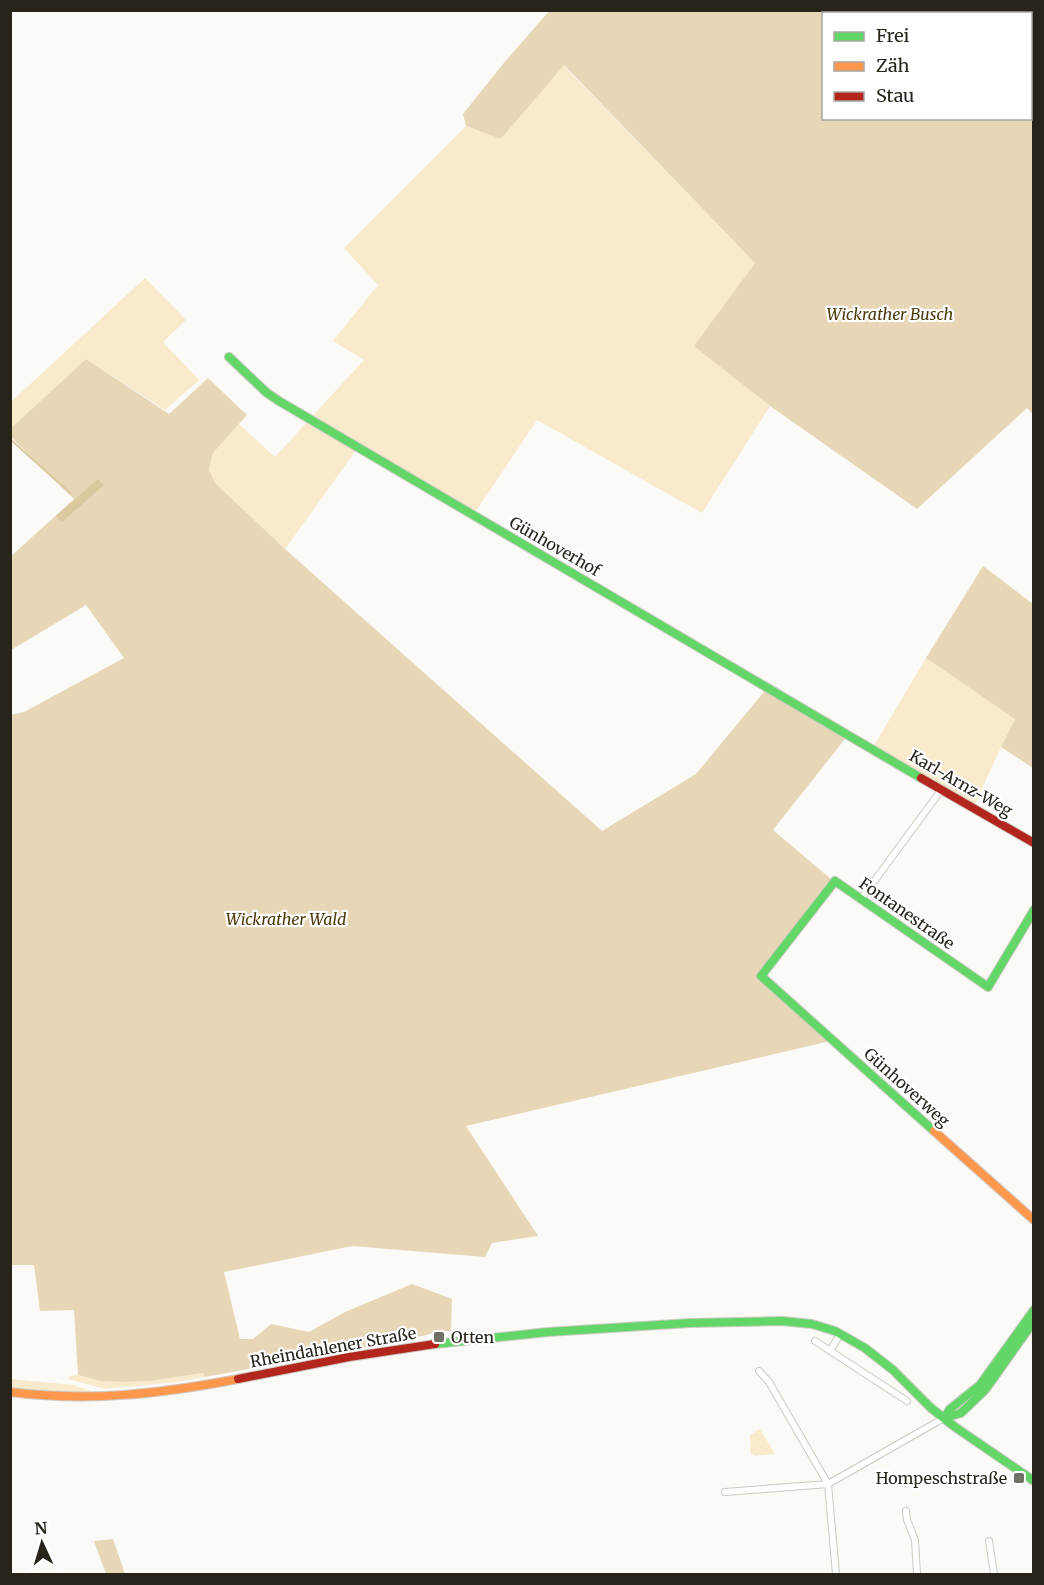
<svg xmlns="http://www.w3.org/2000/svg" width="1044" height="1585" viewBox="0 0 1044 1585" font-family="Merriweather,serif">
  <rect width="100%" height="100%" fill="#fbfaf7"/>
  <path fill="#f8eacb" d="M563,65L755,263L695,346L770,406L702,513L537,420L474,514L357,449L285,549L214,483L209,470L213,453L239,424L275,457L364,360L333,341L378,285L344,248L466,126L501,139Z
    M145,278L186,320L163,342L199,380L165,410L86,359L11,428V402Z
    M926,658L1015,719L1001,747L974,806L872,749Z
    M203,1373L205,1377L176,1382L106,1389L101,1388L68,1379L69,1376L78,1375L100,1381L124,1382L150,1381Z
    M11,1379L73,1385L91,1391L89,1393C63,1394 37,1392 11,1389Z
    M760,1429L775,1454L755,1456L751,1454L750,1435Z"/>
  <path fill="#e7d7b6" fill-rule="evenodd" d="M550,10L1033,11V414L1027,408L917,509L770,406L694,346L755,263L564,65L501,139L466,126L463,114L503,64ZM824,14H1030V118H824Z
    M86,359L169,414L208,378L247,415L213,453L209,470L215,483L285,549L602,831L696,774L767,688L848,735L773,830L831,879L757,976L830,1041L466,1126L538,1236L492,1243L485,1257L352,1246L224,1272L240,1339H253L271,1324L309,1332L345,1312L412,1284L452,1299L451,1331H441L411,1339L205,1377L203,1373L150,1381L124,1382L100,1381L78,1375L74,1310L40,1311L34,1265H11V715L24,712L124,658L86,605L11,650L10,557L74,499L11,437V428Z
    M983,566L1033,604V768L1001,747L1015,719L926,658Z
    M113,1539L125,1574H106L94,1541Z"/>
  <path fill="#dbc89e" d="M98,479L104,485L62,522L56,516Z"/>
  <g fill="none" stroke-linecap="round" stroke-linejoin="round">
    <path stroke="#dbc89e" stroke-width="2" d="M10,439L70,493"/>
    <defs>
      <path id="street" d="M861,899L942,789
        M815,1341L907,1401
        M830,1351L840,1334
        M759,1371L769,1382L828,1484L836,1574
        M725,1492L828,1484L944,1418
        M906,1511L907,1520L915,1540L917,1574
        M989,1541L994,1574"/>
      <path id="fast" d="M229,357L267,393L279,401L921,778
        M934,1131L761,976L835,881L988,987L1034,910
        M435,1344L548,1332L690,1323L782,1321L812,1324L835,1331L865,1348L893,1370L931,1408L955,1427L1034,1481
        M944,1418L950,1409L980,1385L1034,1310
        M944,1418L961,1413L985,1390L1034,1321"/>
      <path id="slow" d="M934,1131L1034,1220
        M10,1392C90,1402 159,1394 238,1379"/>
      <path id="jam" d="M921,778L1034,843
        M238,1379L349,1357L435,1344"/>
    </defs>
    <use href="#street" stroke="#ccc9c3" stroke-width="8"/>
    <use href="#fast" stroke="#ccc9c3" stroke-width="10"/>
    <use href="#slow" stroke="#ccc9c3" stroke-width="10"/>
    <use href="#jam" stroke="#ccc9c3" stroke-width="10"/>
    <use href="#street" stroke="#fefefe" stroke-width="6"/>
    <use href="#fast" stroke="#63d668" stroke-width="8"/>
    <use href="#slow" stroke="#ff974d" stroke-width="8"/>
    <use href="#jam" stroke="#b3261e" stroke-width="8"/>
  </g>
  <g fill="#726f67" stroke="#fff" stroke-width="2">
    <rect x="433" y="1331" width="12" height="12" rx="3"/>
    <rect x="1013" y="1472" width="12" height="12" rx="3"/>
  </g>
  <g text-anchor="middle" stroke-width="4.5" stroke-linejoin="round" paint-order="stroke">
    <g font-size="16" font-style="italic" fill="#4d3a0a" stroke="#fff">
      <text x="890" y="320">Wickrather Busch</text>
      <text x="286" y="925">Wickrather Wald</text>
    </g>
    <g font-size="16" fill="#29241a" stroke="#fff">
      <text transform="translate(555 546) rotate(30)" y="6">Günhoverhof</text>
      <text transform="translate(961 783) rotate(30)" y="6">Karl-Arnz-Weg</text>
      <text transform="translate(907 913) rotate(35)" y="6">Fontanestraße</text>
      <text transform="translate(907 1087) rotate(42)" y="6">Günhoverweg</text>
      <text transform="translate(333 1347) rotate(-10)" y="6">Rheindahlener Straße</text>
    </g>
    <g font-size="16" fill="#29241a" stroke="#fff" text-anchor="start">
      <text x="451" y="1343">Otten</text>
      <text x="1007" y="1484" text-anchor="end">Hompeschstraße</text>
    </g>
  </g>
  <rect width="1044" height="1585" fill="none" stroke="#29241a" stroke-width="24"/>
  <rect x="822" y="12" width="210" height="108" fill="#ffffff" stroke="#a9a7a3" stroke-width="1.5"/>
  <rect x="834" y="32" width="30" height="9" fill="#63d668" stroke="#a9a7a3" stroke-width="1.5"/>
  <text x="876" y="42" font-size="18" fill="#29241a">Frei</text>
  <rect x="834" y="62" width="30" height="9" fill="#ff974d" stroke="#a9a7a3" stroke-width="1.5"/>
  <text x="876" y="72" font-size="18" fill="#29241a">Zäh</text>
  <rect x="834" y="92" width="30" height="9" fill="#b3261e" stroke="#a9a7a3" stroke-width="1.5"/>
  <text x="876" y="102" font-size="18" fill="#29241a">Stau</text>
  <g transform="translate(42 1543) rotate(356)" stroke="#ffffff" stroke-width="4.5" paint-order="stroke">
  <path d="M0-4.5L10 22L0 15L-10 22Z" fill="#29241a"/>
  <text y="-9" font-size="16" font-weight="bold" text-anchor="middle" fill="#29241a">N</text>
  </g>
</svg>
